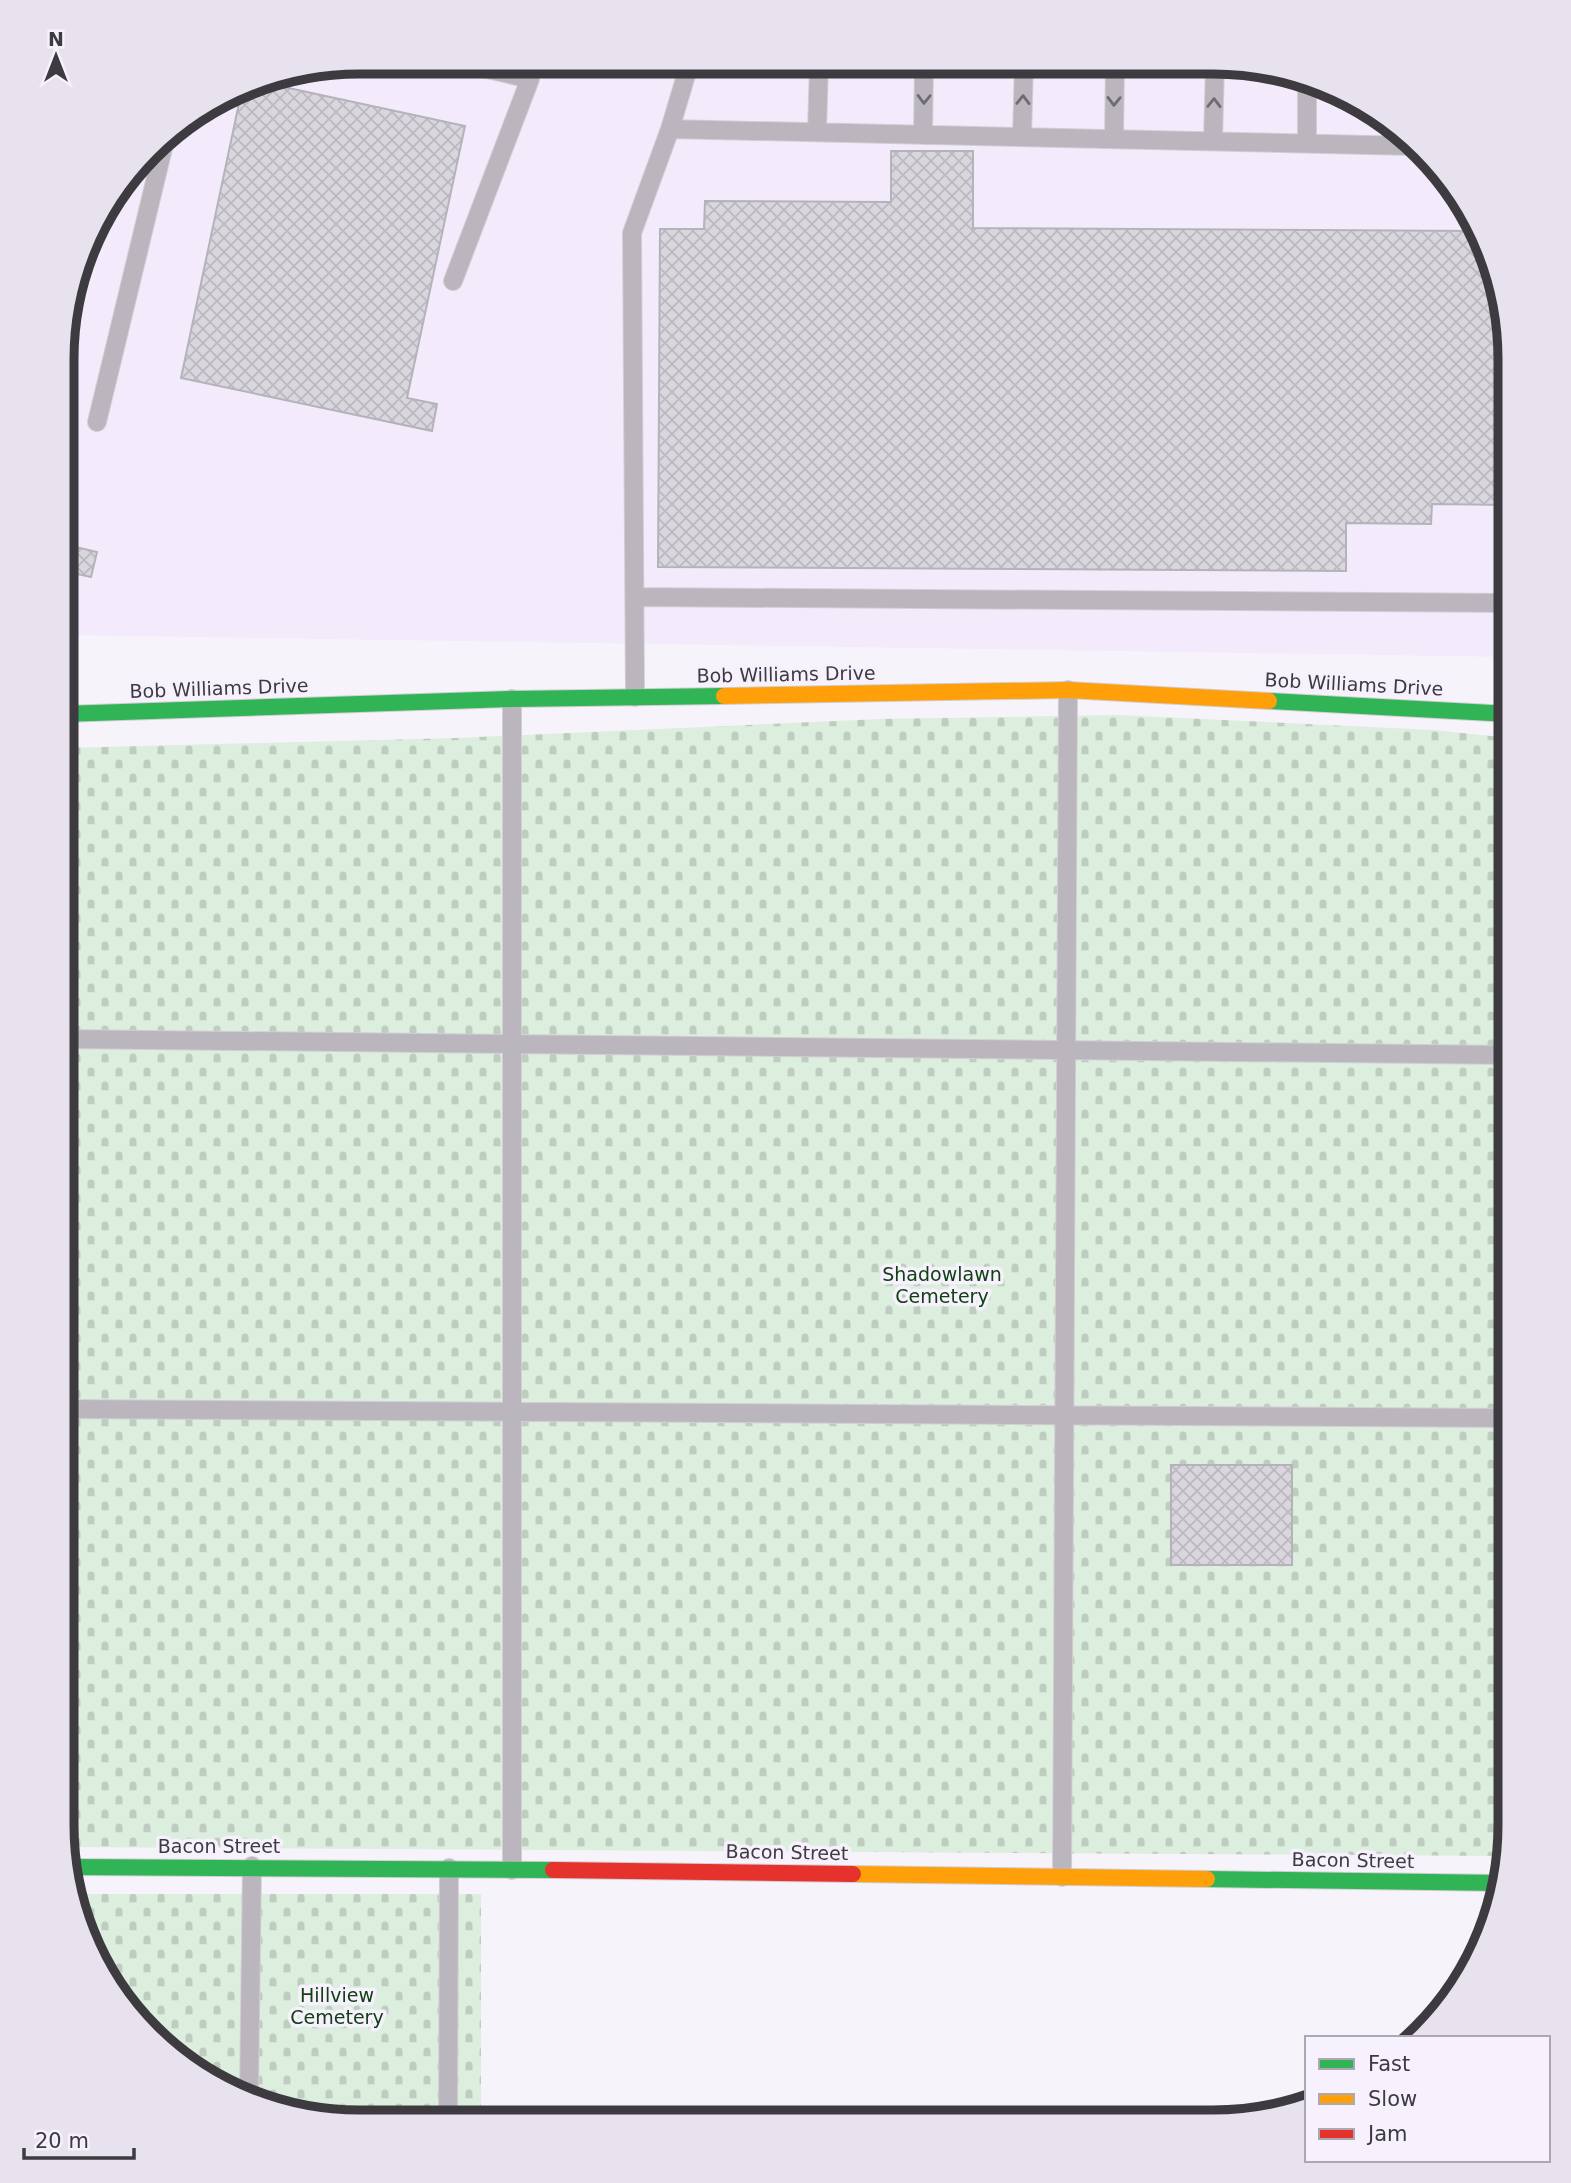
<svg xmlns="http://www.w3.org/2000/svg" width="1571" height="2183" viewBox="0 0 1571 2183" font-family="'DejaVu Sans',sans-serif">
  <defs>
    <pattern id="cemetery-stones" width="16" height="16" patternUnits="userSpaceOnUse" patternTransform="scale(1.75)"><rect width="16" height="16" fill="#dceedd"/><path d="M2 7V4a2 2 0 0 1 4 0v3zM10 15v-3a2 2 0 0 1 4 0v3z" fill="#becdbf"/></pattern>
    <pattern id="building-cross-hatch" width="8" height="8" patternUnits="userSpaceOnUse" patternTransform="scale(1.75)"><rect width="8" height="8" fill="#d9d7dd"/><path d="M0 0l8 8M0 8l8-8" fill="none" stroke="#bbb9bf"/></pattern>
  </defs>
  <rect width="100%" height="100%" fill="#f7f3fa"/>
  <path fill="#f3ebfb" d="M358,61L1252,64L1326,84L1393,122L1479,227L1510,358V657L63,635L64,319L101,210L163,135L262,77Z"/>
  <path fill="url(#cemetery-stones)" d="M1117,715L1434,730L1510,738L1507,1856L66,1847L61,1825L63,748L455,738L881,719Z
    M77,1894H481V2120L320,2119L193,2071L135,2020L92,1956Z"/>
  <path fill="url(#building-cross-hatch)" stroke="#b4b3b9" stroke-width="2" d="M256,81L465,126L407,398L437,404L432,431L181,378L242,89Z
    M891,151H973V228L1480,231L1510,358V505L1432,504L1431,524L1346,523V571L658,567L660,229H704L705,201L891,202Z
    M63,544L97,552L91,577L73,573L63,613Z
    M1171,1465H1292V1565H1171Z"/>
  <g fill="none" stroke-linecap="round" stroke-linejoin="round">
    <defs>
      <path id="lane" d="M690,62L670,129L1412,146
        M1307,79V143
        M817,132L819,63
        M923,135L924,63
        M1022,137L1024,63
        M1114,139L1115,63
        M1213,141L1215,64
        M453,281L530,79L457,62
        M97,422L167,132
        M635,597L1510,603
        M635,697L632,233L670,129
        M512,699V1870
        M63,1039L1509,1055
        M62,1409L1509,1418
        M1062,1877L1068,690
        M249,2092L252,1866
        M448,2120L449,1868"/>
      <path id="fast" d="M1269,701L1510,714
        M63,714L512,699L724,696
        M71,1867L553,1870
        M1207,1879L1501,1883"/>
      <path id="slow" d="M724,696L1068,690L1269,701
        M853,1874L1207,1879"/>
      <path id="jam" d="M553,1870L853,1874"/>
    </defs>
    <use href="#lane" stroke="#d2cfd4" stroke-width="20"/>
    <use href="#fast" stroke="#d2cfd4" stroke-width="18"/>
    <use href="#slow" stroke="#d2cfd4" stroke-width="18"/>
    <use href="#jam" stroke="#d2cfd4" stroke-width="18"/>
    <use href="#lane" stroke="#bbb5bd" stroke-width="18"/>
    <use href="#fast" stroke="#30b455" stroke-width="16"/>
    <use href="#slow" stroke="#ff9f0a" stroke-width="16"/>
    <use href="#jam" stroke="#e5322d" stroke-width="16"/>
  </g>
  <defs><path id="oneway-chevron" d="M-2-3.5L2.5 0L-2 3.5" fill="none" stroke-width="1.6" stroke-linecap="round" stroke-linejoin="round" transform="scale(1.75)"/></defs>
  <g stroke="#6f6b72">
    <use href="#oneway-chevron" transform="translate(924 99) rotate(91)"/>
    <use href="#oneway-chevron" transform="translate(1023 100) rotate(-89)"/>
    <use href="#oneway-chevron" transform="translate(1114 101) rotate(91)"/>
    <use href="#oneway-chevron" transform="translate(1214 103) rotate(-89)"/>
  </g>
  <g text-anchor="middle" stroke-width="7" stroke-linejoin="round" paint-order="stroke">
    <g font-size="19" fill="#3d3a40" stroke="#f7f0fd">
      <text transform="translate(786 674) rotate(-1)" y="7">Bob Williams Drive</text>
      <text transform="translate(1354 684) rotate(3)" y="7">Bob Williams Drive</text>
      <text transform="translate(219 688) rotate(-2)" y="7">Bob Williams Drive</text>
      <text x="219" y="1853">Bacon Street</text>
      <text transform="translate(787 1852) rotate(1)" y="7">Bacon Street</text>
      <text transform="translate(1353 1860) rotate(1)" y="7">Bacon Street</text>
    </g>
    <g font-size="19" fill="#0f4113" stroke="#f7f0fd">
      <text x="942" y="1281">Shadowlawn<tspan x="942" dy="22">Cemetery</tspan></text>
      <text x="337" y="2002">Hillview<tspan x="337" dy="22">Cemetery</tspan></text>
    </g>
  </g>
  <path d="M0 0H1571V2183H0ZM359 74H1213A285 285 0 0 1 1498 359V1825A285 285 0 0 1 1213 2110H359A285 285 0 0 1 74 1825V359A285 285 0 0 1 359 74Z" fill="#e8e1ee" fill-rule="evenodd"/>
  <path fill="none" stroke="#3d3a40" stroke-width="9" d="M359 74H1213A285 285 0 0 1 1498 359V1825A285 285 0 0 1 1213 2110H359A285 285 0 0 1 74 1825V359A285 285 0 0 1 359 74Z"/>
  <rect x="1305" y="2036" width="245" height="126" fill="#f7f0fd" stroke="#ada7b1" stroke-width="2"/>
  <rect x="1319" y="2059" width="35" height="10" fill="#30b455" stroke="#ada7b1" stroke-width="2"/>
  <text x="1368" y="2071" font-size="21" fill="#3d3a40">Fast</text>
  <rect x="1319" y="2094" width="35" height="10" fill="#ff9f0a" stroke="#ada7b1" stroke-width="2"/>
  <text x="1368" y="2106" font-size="21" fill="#3d3a40">Slow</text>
  <rect x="1319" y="2129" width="35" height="10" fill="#e5322d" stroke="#ada7b1" stroke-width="2"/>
  <text x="1368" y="2141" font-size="21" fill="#3d3a40">Jam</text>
  <g transform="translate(56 56)" stroke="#f7f0fd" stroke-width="5" paint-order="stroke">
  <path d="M0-5L12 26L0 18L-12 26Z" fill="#3d3a40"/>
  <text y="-10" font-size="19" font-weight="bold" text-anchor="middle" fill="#3d3a40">N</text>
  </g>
  <path d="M24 2148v10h110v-10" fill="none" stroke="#3d3a40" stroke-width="3.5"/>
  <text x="35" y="2148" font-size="21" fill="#3d3a40" stroke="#f7f0fd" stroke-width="5" paint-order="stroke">20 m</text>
</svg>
